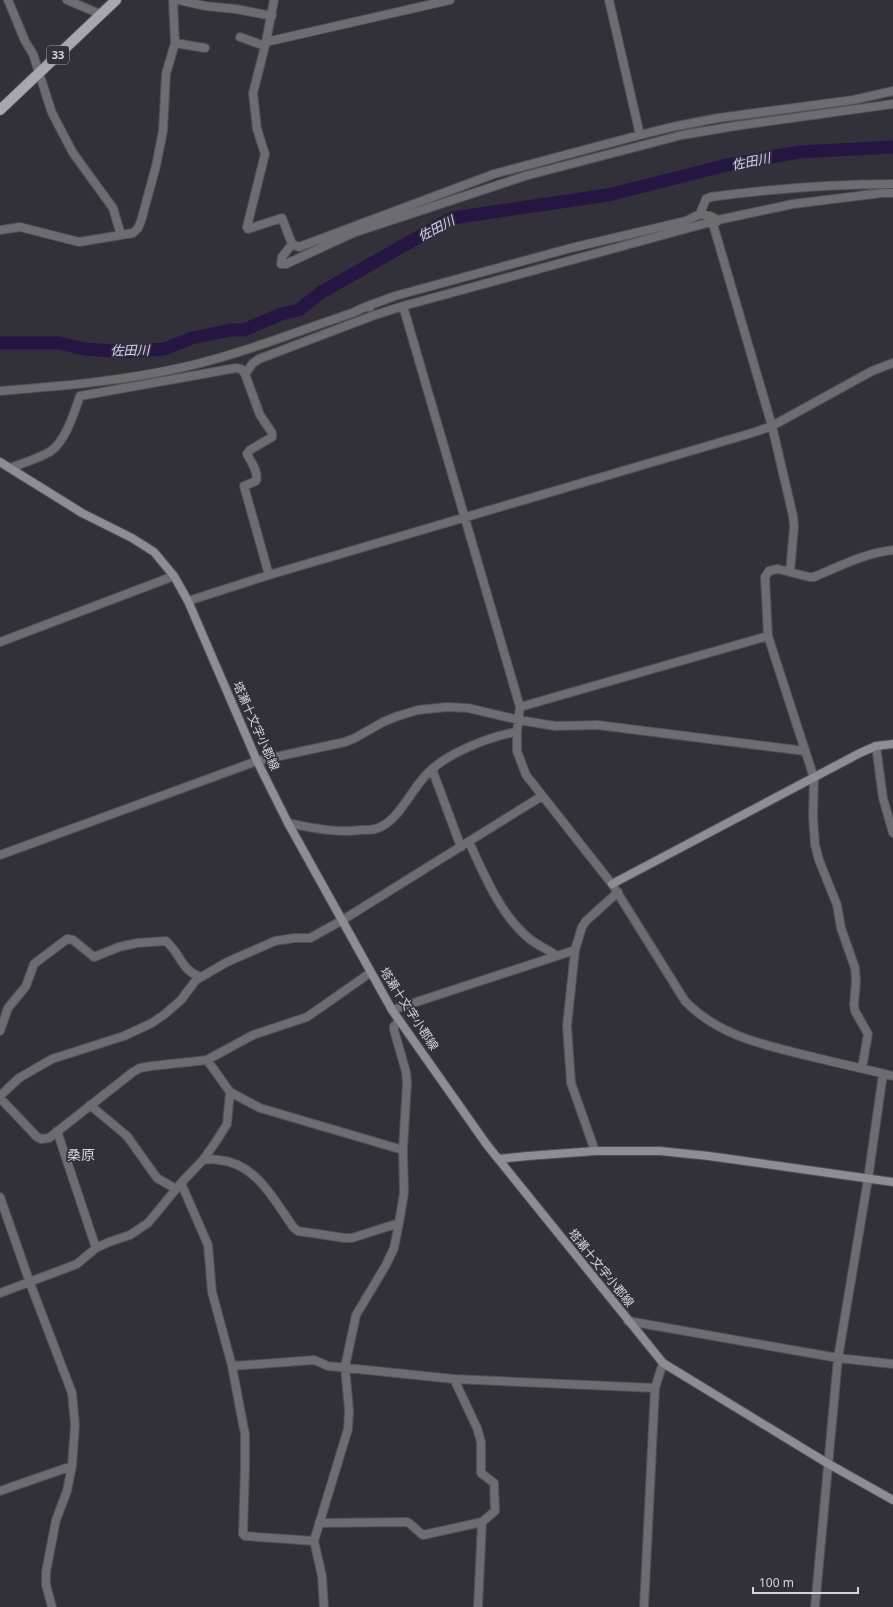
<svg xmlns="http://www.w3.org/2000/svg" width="893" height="1607" viewBox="0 0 893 1607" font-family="'Noto Sans','Noto Sans JP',sans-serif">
  <rect width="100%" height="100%" fill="#323039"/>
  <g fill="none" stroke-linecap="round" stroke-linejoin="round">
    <path stroke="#251542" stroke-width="13" d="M0,343H59L84,349L128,352L164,349L192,338L231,330H244L281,314L299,310L320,293L452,218L608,195L727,165L799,152L893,147"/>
    <defs>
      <path id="street" d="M8,0L25,41L33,54L52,113L73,153L113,208L121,235
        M67,0L100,14
        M179,0L205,6L236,9L272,16
        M274,0L266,42L253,93L257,129L265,154L247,227L248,229L282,218L292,244L299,247L494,174L640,135L672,127L718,118L853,100L893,91
        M609,0L640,135
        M240,37L265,46
        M266,42L450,0
        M175,43L205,48
        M700,214L710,216L718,220
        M718,221L713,224L772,426L793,516L794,527L790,572
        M0,230L20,227L79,242L133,233L138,228L141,221L156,166L163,131L166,74L175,43L173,0
        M292,244L282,257L281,264H286L353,233L525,176L682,135L735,126L893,104
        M403,306L520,707L517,732V751L526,775L612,884L685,1001C719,1036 764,1045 809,1056C837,1063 865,1069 893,1076
        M365,307L395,296L571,248L686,221L700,214L706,199L711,197C771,189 832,184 893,184
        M245,374L253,363L259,359L372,316L403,306L718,220L793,204L882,193H893
        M0,391C62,386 123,381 184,367C241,354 296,332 352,313L365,307H370
        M10,468C21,464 42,457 51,451C66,440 74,413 80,396L236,368L241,369L245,374L260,415L272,433V437L250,450L247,454C251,462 259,472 256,481L244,486L269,575
        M188,601L269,575L755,432L772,426L872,371L893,363
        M0,642L174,576
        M520,707L768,636
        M876,746L883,798L893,833
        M432,769L461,847
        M288,823C312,828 335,833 360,830C365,830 371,830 375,829C399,823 411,788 429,772C448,753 490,736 517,732
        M469,842C484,874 501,917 531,940C539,946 549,950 557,956
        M0,855L257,761L345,742L355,738L383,722L398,716L418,710L447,707L468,708L519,720L555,726L597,725L805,751
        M392,1010L575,950
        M0,1031L8,1008L26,986L34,964L67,939L73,940L94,957L119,947L137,943L166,941C181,954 180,969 200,977
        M207,1060L230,1092L260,1108L403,1150
        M862,1068L868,1034L855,1011L854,1005L856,980L855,968L841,928L837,905L819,860L815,845L813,817L814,778L768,636L765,577L769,571L778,569L809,577H814C840,566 865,553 893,550
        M0,1096L19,1078L52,1059L124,1036L152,1023L165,1014L181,1000L196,980L227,962L275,941L294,938H310L341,921L542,796
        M0,1098L37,1137L41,1139L49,1138L133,1072L140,1068L152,1066L207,1060L253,1035L307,1017L370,973
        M90,1105L127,1136L157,1178L176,1189
        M57,1131L96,1248
        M595,1151L571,1083L567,1026L575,950L582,927L586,921L618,892
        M203,1160C209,1159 213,1159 219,1160C256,1163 274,1200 294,1228L298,1231L345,1238H352L399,1223
        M181,1183L208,1245L212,1292L232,1366L242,1419L245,1434V1467L243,1534L245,1536L314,1541
        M0,1197L30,1283L72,1393L75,1425L72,1466L67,1491L56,1520L46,1572V1585L52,1607
        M0,1293L77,1264L96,1248L109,1242L130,1235L148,1223L181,1183L203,1160L217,1140L227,1124L230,1092
        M628,1321L838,1358L893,1364
        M232,1366L314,1360L328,1366L454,1379L655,1388
        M0,1491L72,1466
        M319,1523L407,1522C413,1525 417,1531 423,1535L482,1522L495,1511L494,1483L481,1473V1442L477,1428L454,1379
        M324,1607L322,1576L314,1541L348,1429L349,1410L345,1367L356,1315L386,1265L394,1248L399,1223L404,1193L403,1150L407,1083L406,1072L394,1030V1026L400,1021
        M478,1607L482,1522
        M644,1607L655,1388L663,1363
        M815,1607L838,1358L868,1179L883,1074"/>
      <path id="secondary" d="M0,462L82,513L132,538L154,552L174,576L188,601L257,761L288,823L392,1010L487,1145L663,1363L827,1463L893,1500
        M612,884L860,753L876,746L893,744
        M499,1159L528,1156L595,1151H660L709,1156L893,1182"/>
      <path id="primary" d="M0,110L116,0"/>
    </defs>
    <use href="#street" stroke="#504e56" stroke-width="10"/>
    <use href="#secondary" stroke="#504e56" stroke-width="10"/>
    <use href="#primary" stroke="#504e56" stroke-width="12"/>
    <use href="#street" stroke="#6d6c71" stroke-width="8"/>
    <use href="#secondary" stroke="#8e8d94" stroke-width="8"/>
    <use href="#primary" stroke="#a8a6af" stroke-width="10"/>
  </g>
  <g text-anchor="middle" stroke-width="3.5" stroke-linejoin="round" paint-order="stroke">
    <rect fill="#323039" stroke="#a5a4aa" stroke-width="1" x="47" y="46" width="22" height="18" rx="3"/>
    <g font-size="11" font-weight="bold" fill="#d6d5db">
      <text x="58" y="59">33</text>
    </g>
    <g font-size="12" fill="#d6d5db" stroke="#323039">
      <text transform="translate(256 726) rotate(66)" y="4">塔瀬十文字小郡線</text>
      <text transform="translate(409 1009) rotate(57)" y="4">塔瀬十文字小郡線</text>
      <text transform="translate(601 1268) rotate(51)" y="4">塔瀬十文字小郡線</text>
    </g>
    <g font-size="13" font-style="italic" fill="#d9cefe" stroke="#323039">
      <text transform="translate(751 161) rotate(-11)" y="5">佐田川</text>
      <text transform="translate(436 228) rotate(-27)" y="5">佐田川</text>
      <text transform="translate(130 350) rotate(-1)" y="5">佐田川</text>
    </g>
    <g font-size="14" fill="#d6d5db" stroke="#323039">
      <text x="81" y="1160">桑原</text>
    </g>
  </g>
  <path d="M753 1587v6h105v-6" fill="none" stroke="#d6d5db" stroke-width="2"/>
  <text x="759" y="1587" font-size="12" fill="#d6d5db" stroke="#323039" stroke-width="3" paint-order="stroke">100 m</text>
</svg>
